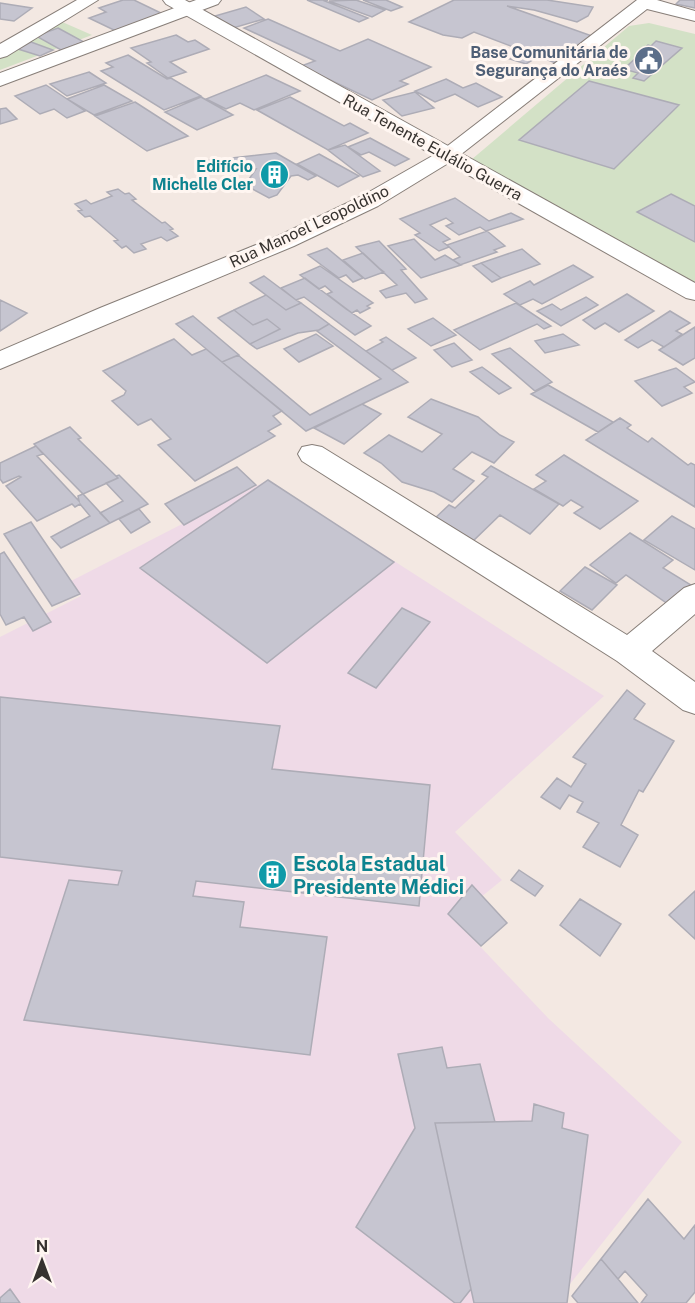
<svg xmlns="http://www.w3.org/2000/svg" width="695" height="1303" viewBox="0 0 695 1303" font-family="'Public Sans',sans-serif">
  <rect width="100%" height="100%" fill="#f3e8e2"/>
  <path fill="#efdae7" d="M268,480L604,696L455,832L502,880L454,919L548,1018L682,1142L555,1303H0V637L81,596L71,581Z"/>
  <path fill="#d3e1c6" d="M60,21L92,35L0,70V59Z
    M649,23L695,34V293L471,160L629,26Z"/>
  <path fill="#c6c5d0" stroke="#adacb6" stroke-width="1.5" d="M123,0H134L167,16L120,33L89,18L106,12L99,8Z
    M307,0H328L325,1L368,18L359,22Z
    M356,0L385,10L372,17L329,1Z
    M363,0H386L402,7L391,11Z
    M454,0H547L593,7L588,16L577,22L534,10L507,6L592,36L558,64L474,32L462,38L443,35L409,22Z
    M680,0H695V8L676,4Z
    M0,3L32,8L14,21L0,19Z
    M246,7L264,19L233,28L215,16Z
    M268,19L340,51L368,39L431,67L400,81L408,84L372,100L301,66L315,61L244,28Z
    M58,28L84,42L61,50L36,36Z
    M176,35L188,42L195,40L209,49L170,62L186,72L168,78L147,63L151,62L131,48Z
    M656,41L682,48L644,81L633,78L638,73L624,69L640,54L637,53L648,45L651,46Z
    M31,42L53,50L40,56L18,49Z
    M520,53L536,58L526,64L510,59Z
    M128,55L167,79L171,78L201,96L164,110L101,71L113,67L106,63Z
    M89,72L106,83L67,96L50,84Z
    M266,75L300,91L254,110L240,103L226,109L206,99Z
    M446,79L463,88L476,83L502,97L478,107L455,94L435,102L415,91Z
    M589,81L679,105L614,169L519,140Z
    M46,85L85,111L67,118L54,109L40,114L15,96Z
    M104,85L132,101L94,115L67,99Z
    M415,92L434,108L402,116L383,100Z
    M201,97L233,115L197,130L165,112Z
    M290,97L344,126L350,123L368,133L328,150L257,110Z
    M135,102L188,136L147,151L95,116Z
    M6,108L17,119L0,124V109Z
    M370,138L409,159L395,166L369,152L361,155L348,147Z
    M345,145L380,171L363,177L328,150Z
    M276,153L316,176L308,180L298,175L291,176L277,195L269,198L245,185L256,169L225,173L205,161Z
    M319,154L359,176L338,187L297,164Z
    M118,189L125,194L129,193L136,199L132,200L162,223L165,222L173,229L170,230L178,236L167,241L161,237L141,244L146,249L134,253L126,246L122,248L114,241L118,240L90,216L85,217L78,211L82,210L75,204L86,200L91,204L112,196L107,192Z
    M671,194L695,206V242L637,212Z
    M455,198L489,221L511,213L523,219L486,231L480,227L459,235L446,226L453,223L446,218L430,225L450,239L443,242L449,247L439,251L415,235L420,233L400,219Z
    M487,231L505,246L494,250L497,252L460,265L453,260L460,257L447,245Z
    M414,239L435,260L445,255L461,265L421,278L388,246Z
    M379,241L406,269L401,270L427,299L415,303L406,293L386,298L380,291L397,285L356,247Z
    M327,248L363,278L353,282L346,275L339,278L308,255Z
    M522,249L540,264L501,278L481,263Z
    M363,253L379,268L384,272L365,279L343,260Z
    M481,263L501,278L492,282L473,266Z
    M573,265L593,277L542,304L533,299L520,305L504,294L530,281L534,285Z
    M320,266L373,303L367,306L370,308L360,313L357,310L352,313L327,294L332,292L325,286L319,289L300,275Z
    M264,276L296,300L301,303L286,310L250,283Z
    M305,278L346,309L371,326L355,335L304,297L296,300L281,288Z
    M627,294L654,311L619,332L605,323L595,329L583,320Z
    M266,295L286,310L301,303L329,324L319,330L298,333L257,349L250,344L280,329L267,319L253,325L234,310Z
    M586,297L598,305L561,326L537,311L552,304L561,310Z
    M0,300L27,313L0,331Z
    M516,303L551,326L544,329L537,324L480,350L454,330Z
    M234,310L253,325L267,319L280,329L250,344L218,318Z
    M670,311L690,323L676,331L682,334L664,347L652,340L638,348L625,340Z
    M193,316L239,355L222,362L176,324Z
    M433,318L456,335L431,346L408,329Z
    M329,324L408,382L306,431L222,362L238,355L310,415L381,379L317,331Z
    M695,327V358L683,365L659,350Z
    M316,334L333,346L299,362L284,349Z
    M563,334L579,345L545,353L535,341Z
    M386,337L416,358L392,370L366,351L383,342L380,340Z
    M174,339L192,355L206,349L282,411L273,416L281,424L268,431L275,436L195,481L158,445L171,439L151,419L138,425L112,401L124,395L126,391L103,371Z
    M454,343L472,360L452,367L434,350Z
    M510,348L552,382L535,391L492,354Z
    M482,367L511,388L499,394L470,372Z
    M676,368L695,382L684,387L692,393L662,406L635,381Z
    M548,385L613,422L598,432L531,394Z
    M431,399L478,417L500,435L514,442L494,463L472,452L453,469L474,481L452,502L434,492L402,482L381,463L364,453L389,435L422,452L442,434L408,417Z
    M362,404L381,414L344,444L314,428Z
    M620,418L631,425L627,428L648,442L652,438L688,465L691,463L695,465V507L586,440Z
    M70,427L81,438L78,439L118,478L83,494L34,444Z
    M36,446L43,454L37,456L79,501L78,496L83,494L110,523L61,548L51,537L90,516L80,504L75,507L72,504L37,521L6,486L21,477L19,476L3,483L0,479V463Z
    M564,455L638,501L600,529L574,513L583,507L571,500L563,506L534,489L546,481L536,475Z
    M491,466L559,504L530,534L500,515L472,542L433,520L449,505L455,508L488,477L482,474Z
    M237,467L256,485L184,525L165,504Z
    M119,475L148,504L110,523L100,513L123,501L106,483L118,478L116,476Z
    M268,480L394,562L267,663L140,568Z
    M139,509L150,522L131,533L119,519Z
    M672,516L695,529V570L644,540Z
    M31,522L80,594L52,606L4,534Z
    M630,533L673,560L663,568L691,585L668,604L626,575L616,583L590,565Z
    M4,552L51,622L33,631L24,617L6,625L0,614V554Z
    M585,567L617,585L592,610L560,591Z
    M402,608L430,622L376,688L348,673Z
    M627,690L645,704L634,719L674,741L643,792L639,790L621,825L638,835L620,867L583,847L599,823L577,812L583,802L569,795L560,809L541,797L557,778L571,787L586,764L573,757Z
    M0,697L280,726L272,769L430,785L419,906L196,881L193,896L244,902L240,927L327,937L310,1055L24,1020L69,880L118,885L122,871L0,857Z
    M519,870L543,886L535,896L511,880Z
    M472,885L507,923L481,946L448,914Z
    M695,891V939L669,915Z
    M580,899L621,924L600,956L560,925Z
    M442,1047L447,1068L480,1064L495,1122L435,1123L471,1289L460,1303H455L356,1227L415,1128L398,1054Z
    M534,1104L564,1113L562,1128L588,1135L567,1303H474L435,1123L532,1121Z
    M648,1199L684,1239L695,1225V1292L686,1303H641L647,1295L625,1271L618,1279L601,1259Z
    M601,1259L618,1279L638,1303H578L572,1296Z
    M10,1289L20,1303H0V1298Z"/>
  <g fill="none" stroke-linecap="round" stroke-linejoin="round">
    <defs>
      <path id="minor" d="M77,0H98L7,56L0,58V44Z
        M637,0H657L695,11V21L647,9L455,159L378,206L294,246L0,369V351L100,308L278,236L362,196L441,151Z
        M312,445L322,447L627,635L684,588L695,584V614L652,651L695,682V714L683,710L617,661L302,461L298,454L302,447Z"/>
      <path id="tertiary" d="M163,0H185L695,283V300L686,298L166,4Z"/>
      <path id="secondary" d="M196,0H221L218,4L0,86V73Z"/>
    </defs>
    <use href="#minor" stroke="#877e78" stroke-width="2"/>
    <use href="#tertiary" stroke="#877e78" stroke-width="2"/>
    <use href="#secondary" stroke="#877e78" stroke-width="2"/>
    <use href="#minor" fill="#fff" fill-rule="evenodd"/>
    <use href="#tertiary" fill="#fff" fill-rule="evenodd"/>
    <use href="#secondary" fill="#fff" fill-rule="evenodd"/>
  </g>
  <defs>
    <symbol id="civic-disc" viewBox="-11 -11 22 22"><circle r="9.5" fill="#5c6f8a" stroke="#fff6f1"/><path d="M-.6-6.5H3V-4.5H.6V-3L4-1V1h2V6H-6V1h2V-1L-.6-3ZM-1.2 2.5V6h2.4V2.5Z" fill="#fff"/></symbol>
    <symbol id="building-disc" viewBox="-11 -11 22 22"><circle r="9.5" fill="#0f9aa8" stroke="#fff6f1"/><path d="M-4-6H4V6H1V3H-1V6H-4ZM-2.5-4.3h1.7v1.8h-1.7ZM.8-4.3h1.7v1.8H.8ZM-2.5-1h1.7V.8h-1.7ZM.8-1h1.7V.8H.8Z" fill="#fff"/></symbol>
  </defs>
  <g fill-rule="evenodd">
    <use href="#civic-disc" x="632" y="44" width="33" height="33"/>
    <use href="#building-disc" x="258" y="158" width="33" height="33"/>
    <use href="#building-disc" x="256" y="858" width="33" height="33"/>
  </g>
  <g text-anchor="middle" stroke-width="6" stroke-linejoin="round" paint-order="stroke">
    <g font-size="16" font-weight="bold" fill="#4e5e75" stroke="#fff6f1" text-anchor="end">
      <text x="628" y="58">Base Comunitária de<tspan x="628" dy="18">Segurança do Araés</tspan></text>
    </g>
    <g font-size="16" fill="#36322f" stroke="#fff6f1">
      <text transform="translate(433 147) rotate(29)" y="6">Rua Tenente Eulálio Guerra</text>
      <text transform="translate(309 226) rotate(-25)" y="6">Rua Manoel Leopoldino</text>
    </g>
    <g font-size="16" font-weight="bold" fill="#0d838f" stroke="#fff6f1" text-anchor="end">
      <text x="253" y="172">Edifício<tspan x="253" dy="18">Michelle Cler</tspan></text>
    </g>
    <g font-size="20" font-weight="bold" fill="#0d838f" stroke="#fff6f1" text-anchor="start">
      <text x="293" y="871">Escola Estadual<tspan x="293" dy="23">Presidente Médici</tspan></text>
    </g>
  </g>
  <g transform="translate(42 1261)" stroke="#fff6f1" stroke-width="4.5" paint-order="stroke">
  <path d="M0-4.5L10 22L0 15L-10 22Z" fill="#36322f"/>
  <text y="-9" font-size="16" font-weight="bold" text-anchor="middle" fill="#36322f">N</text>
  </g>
</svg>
